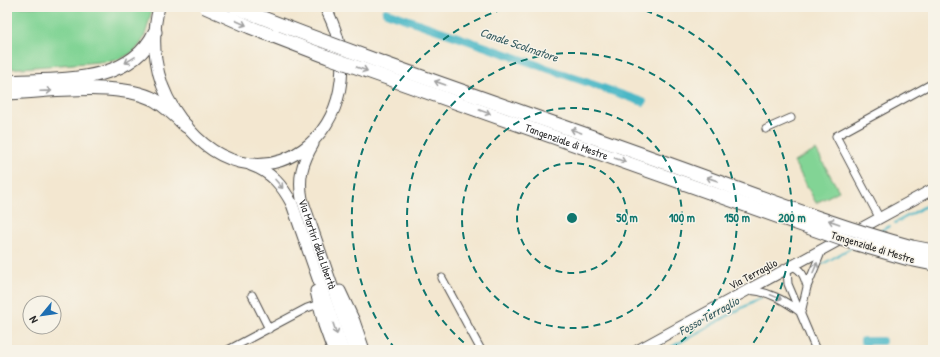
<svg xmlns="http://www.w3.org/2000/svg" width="940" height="357" viewBox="0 0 940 357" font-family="'Patrick Hand',sans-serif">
  <rect width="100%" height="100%" fill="#f7f3e8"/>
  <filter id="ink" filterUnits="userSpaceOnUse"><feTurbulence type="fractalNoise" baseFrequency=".025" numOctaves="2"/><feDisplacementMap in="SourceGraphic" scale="8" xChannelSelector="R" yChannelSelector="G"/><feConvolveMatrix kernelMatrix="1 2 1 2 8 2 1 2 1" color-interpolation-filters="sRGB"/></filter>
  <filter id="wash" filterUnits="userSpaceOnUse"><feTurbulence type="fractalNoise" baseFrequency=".012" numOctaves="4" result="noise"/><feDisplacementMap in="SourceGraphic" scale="16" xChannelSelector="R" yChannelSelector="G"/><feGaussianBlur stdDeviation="0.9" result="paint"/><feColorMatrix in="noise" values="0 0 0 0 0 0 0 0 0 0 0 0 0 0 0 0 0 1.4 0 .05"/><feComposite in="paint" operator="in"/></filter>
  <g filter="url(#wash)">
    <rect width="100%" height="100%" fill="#f3e7d0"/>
    <path fill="#82d495" stroke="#568060" d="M7,7H153C144,35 147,51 113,61L7,69Z
      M816,150L839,191L816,203L794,162Z"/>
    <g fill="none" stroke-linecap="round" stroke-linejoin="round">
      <path stroke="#4ab7c6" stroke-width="2" d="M895,223L933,202
        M878,232L890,226
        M823,264L852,247
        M666,350L760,298"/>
      <path stroke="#4ab7c6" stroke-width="8" d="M386,12L643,102
        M864,341H882"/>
    </g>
  </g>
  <g filter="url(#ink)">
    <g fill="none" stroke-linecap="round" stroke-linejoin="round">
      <defs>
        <path id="minor" d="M766,129L791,118
          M880,219L836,136L933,83
          M792,266C802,270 804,276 807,286
          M787,269L788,284L816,350
          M442,278L481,350
          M748,290C768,291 784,300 800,312
          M252,295L269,329
          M801,313L807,287L822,250
          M228,350L307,308L319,304"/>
        <path id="secondary" d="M638,350L933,189"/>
        <g id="primary">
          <path d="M159,7C150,42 155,79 174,109C253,233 389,126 325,7"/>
          <path id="s1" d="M313,144C302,163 298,178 302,199L354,350"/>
          <path d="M251,165C271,172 282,185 292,204L343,350"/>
          <path d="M316,291L324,325L333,350"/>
          <path d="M340,291L354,321L364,350"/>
        </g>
        <path id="motorway" d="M7,82C56,79 130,86 155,32
          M7,93C47,91 121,81 155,100C167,107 176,116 186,126
          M912,247L933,251
          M909,259L933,264"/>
      </defs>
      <use href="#minor" stroke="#494744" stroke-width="9"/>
      <use href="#secondary" stroke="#494744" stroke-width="12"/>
      <use href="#primary" stroke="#494744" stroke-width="13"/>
      <use href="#motorway" stroke="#494744" stroke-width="15"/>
      <use href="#minor" stroke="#fff" stroke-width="7"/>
      <use href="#secondary" stroke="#fff" stroke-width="10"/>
      <use href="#primary" stroke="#fff" stroke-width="11"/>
      <use href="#motorway" stroke="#fff" stroke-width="13"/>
      <defs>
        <g id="motorway-bridge">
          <path id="s2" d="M205,7L250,27L328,57L850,242L909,259"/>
          <path d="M235,7C373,62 513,108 652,158C738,188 824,223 912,247"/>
        </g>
      </defs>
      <use href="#motorway-bridge" stroke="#494744" stroke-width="15" stroke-linecap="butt"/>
      <use href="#motorway-bridge" stroke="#fff" stroke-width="13"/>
    </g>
    <defs><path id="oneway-shaft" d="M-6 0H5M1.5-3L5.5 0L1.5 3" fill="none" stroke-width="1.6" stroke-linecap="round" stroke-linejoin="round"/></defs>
    <g stroke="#a0a0a0">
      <use href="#oneway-shaft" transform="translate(241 23) rotate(24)"/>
      <use href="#oneway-shaft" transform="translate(130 60) rotate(149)"/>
      <use href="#oneway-shaft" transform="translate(362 69) rotate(20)"/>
      <use href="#oneway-shaft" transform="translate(440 83) rotate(-161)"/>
      <use href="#oneway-shaft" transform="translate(46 91) rotate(-2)"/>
      <use href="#oneway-shaft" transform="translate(485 112) rotate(20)"/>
      <use href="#oneway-shaft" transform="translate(576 131) rotate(-160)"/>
      <use href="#oneway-shaft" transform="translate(620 160) rotate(20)"/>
      <use href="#oneway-shaft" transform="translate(712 179) rotate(-161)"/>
      <use href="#oneway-shaft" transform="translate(279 184) rotate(49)"/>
      <use href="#oneway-shaft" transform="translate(834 222) rotate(-161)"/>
      <use href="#oneway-shaft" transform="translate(815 268) rotate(-67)"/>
      <use href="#oneway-shaft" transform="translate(776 297) rotate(22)"/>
      <use href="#oneway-shaft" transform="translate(335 329) rotate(71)"/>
    </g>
  </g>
  <g fill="none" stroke="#0f766e" stroke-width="2" stroke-dasharray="7 5">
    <circle cx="572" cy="218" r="55"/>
    <circle cx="572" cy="218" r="110"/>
    <path d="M473 350A165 165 0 1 1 671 350"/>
    <path d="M395 349A220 220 0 0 1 510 7M634 7A220 220 0 0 1 749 349"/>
  </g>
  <g text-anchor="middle" stroke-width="3" stroke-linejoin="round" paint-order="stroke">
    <g font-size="11" fill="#2b2b2b" stroke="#f7f3e8">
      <text dy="4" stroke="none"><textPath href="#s2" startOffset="386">Tangenziale di Mestre</textPath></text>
      <text dy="4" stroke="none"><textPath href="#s1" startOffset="105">Via Martiri della Libertà</textPath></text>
      <text transform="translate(873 247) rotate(17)" y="4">Tangenziale di Mestre</text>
      <text transform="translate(753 274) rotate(-28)" y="4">Via Terraglio</text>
    </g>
    <g font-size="12" font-style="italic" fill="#365c61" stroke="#f7f3e8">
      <text transform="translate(519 45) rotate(19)" y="4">Canale Scolmatore</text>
      <text transform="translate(709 316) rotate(-29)" y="4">Fosso Terraglio</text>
    </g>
  </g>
  <circle cx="572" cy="218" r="6" fill="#0f766e" stroke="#f7f3e8" stroke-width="2"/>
  <g font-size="12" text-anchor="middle" font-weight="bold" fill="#0f766e" stroke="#f7f3e8" stroke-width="3" stroke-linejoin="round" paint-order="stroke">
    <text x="627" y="222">50 m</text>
    <text x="682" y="222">100 m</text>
    <text x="737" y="222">150 m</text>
    <text x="792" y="222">200 m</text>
  </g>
  <rect width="940" height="357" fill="none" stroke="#f7f3e8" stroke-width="24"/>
  <g transform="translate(42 315) rotate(241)"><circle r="19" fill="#f7f3e8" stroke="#a5a39c"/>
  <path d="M0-3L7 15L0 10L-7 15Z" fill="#1f6fb2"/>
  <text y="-6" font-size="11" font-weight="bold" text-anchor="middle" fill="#2b2b2b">N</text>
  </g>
</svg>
